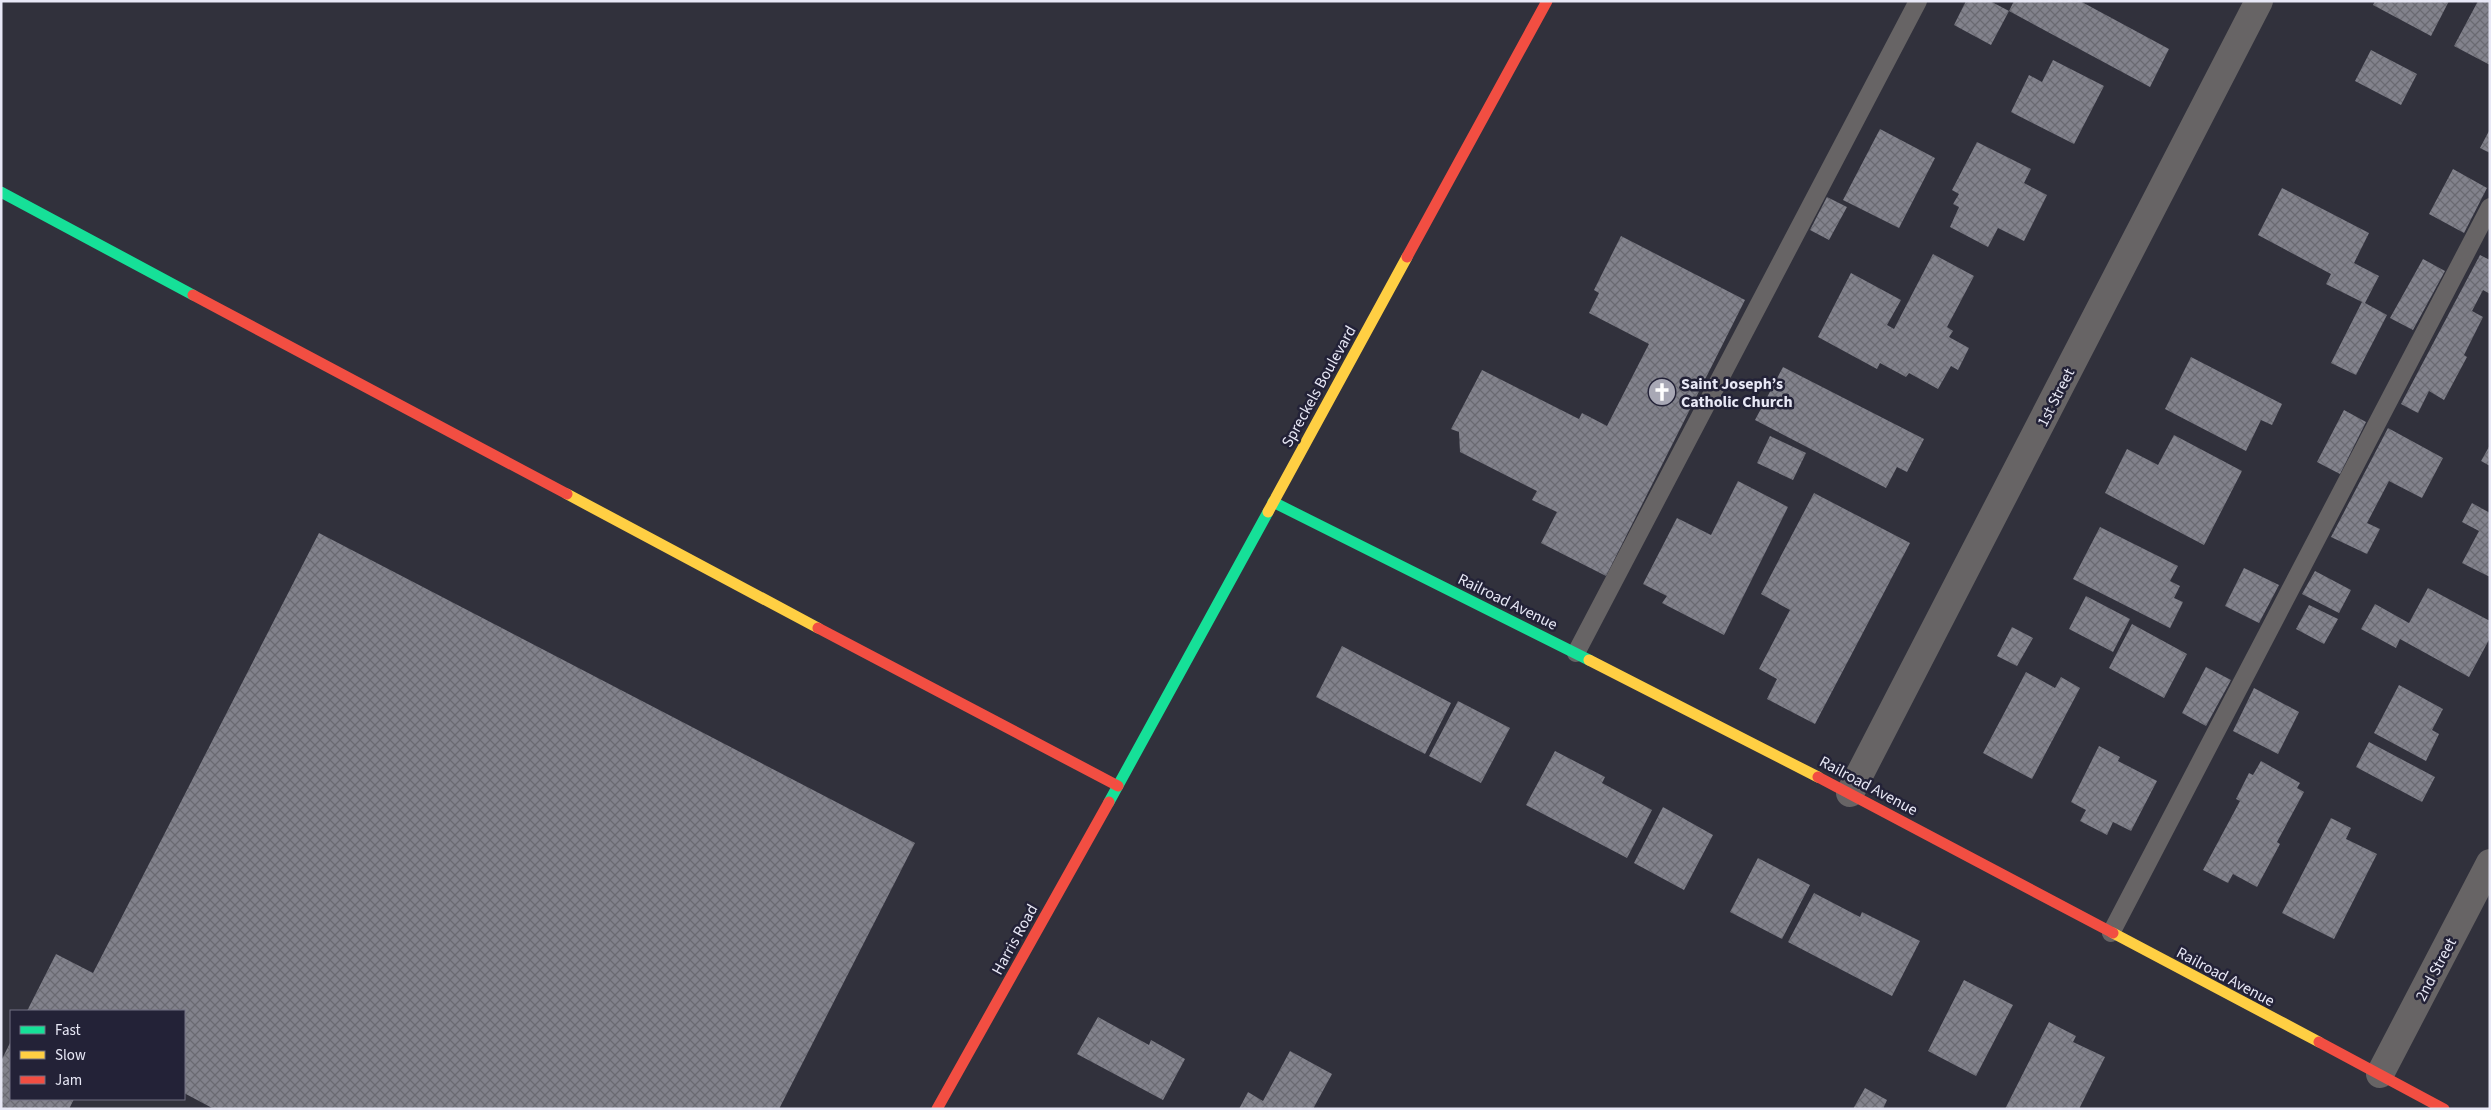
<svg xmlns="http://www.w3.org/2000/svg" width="2491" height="1110" viewBox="0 0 2491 1110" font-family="'Source Sans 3',sans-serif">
  <defs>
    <pattern id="building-cross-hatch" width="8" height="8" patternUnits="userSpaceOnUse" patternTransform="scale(1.25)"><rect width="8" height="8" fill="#82828c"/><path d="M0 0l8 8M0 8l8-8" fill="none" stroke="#6a6a72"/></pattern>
  </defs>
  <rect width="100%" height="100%" fill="#31313c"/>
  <path fill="url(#building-cross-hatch)" d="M1966,1H1990L2009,11L2014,1H2080L2169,49L2150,87L2009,11L1991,45L1954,25Z
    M2375,1H2449L2431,36L2373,5Z
    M2478,1H2490V65L2454,46Z
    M2371,50L2417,74L2401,105L2355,81Z
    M2053,60L2104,86L2074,144L2011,112L2029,75L2042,82Z
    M1880,129L1935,158L1899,228L1843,200Z
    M2490,129V153L2480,148Z
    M1977,142L2031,169L2024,183L2047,195L2024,241L1998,228L1988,247L1950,227L1959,207L1953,204L1959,194L1952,190Z
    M2453,169L2487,188L2464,233L2429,214Z
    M2282,188L2369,233L2354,263L2379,276L2365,303L2387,315L2356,375L2331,363L2362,302L2326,284L2331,274L2258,235Z
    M1827,197L1847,207L1829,240L1810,230Z
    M1621,236L1745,300L1606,576L1541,543L1557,512L1532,500L1537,491L1460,452L1459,432L1451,429L1482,370L1579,419L1582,413L1607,426L1649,344L1589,313L1599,293L1594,290Z
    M1933,254L1974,276L1947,327L1953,331L1949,337L1969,348L1958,370L1951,366L1938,389L1909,373L1906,377L1880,363L1877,369L1818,337L1851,273L1901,300L1887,325L1894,329Z
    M2480,255L2490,260V294L2483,290L2472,311L2483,317L2464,355L2467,357L2444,400L2429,391L2418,413L2401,404Z
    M2423,259L2445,271L2413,330L2390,318Z
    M2191,357L2282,404L2272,425L2261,420L2246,451L2165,409Z
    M1783,367L1924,439L1907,472L1897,467L1886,488L1755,420Z
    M2344,410L2366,422L2340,474L2317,462Z
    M2388,428L2443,458L2422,498L2389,481L2367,523L2380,529L2367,554L2331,537Z
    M2174,435L2242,471L2204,545L2105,493L2127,449L2158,465Z
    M1770,436L1806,453L1793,480L1757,463Z
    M2490,445V466L2481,461Z
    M1738,481L1788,507L1724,635L1662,603L1667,596L1643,584L1677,518L1711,535Z
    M1814,493L1910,543L1815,724L1767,699L1777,679L1759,669L1790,610L1761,594Z
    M2472,503L2490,513V577L2462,563L2479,531L2462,522Z
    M2100,527L2178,566L2170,581L2180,586L2174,598L2183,602L2170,628L2073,579Z
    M319,533L915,843L779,1109H214L184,1093V1011H27L56,954L93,973Z
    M2244,568L2279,585L2259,623L2225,606Z
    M2315,571L2351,590L2339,613L2302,594Z
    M2428,588L2490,621V638L2469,677L2400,639L2396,648L2361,629L2375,604L2409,623Z
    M2086,596L2130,619L2113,652L2069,629Z
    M2309,605L2338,619L2324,644L2296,629Z
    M2132,624L2187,654L2164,698L2109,668Z
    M2012,627L2033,638L2017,666L1997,656Z
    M1342,646L1451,703L1425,754L1316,697Z
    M2206,667L2231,680L2206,726L2182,713Z
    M2026,672L2055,688L2061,677L2080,688L2032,779L1983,753Z
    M2399,685L2443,709L2432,730L2439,734L2426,761L2374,733Z
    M2254,688L2299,712L2278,754L2233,731Z
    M1458,701L1510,728L1481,783L1429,756Z
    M2369,742L2435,777L2422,802L2356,767Z
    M2099,746L2120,757L2118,761L2157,781L2131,831L2113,822L2107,835L2080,821L2086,810L2071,802Z
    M1555,751L1605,777L1602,783L1652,810L1627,858L1526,805Z
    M2261,761L2300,783L2297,788L2304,792L2277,842L2280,844L2257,887L2233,874L2228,883L2203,870L2240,801L2236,799L2249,773L2253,775Z
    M1663,807L1713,835L1684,890L1634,863Z
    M2331,818L2351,828L2346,839L2377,854L2334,939L2282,913Z
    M1758,858L1810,885L1782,939L1730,912Z
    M1814,893L1860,917L1862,912L1920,941L1892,996L1788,942Z
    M1964,980L2013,1005L1976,1076L1928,1051Z
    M1098,1017L1149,1045L1151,1040L1185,1059L1163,1100L1077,1054Z
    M2049,1022L2076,1036L2073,1042L2105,1057L2079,1109H2005Z
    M11,1041V1099H74L69,1109H1V1061Z
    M1290,1051L1332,1074L1313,1109H1239L1248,1092L1263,1101Z
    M1865,1088L1887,1100L1883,1109H1853Z"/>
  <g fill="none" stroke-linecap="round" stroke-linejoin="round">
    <path stroke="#676465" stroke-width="18" d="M1576,653L1918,1
      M2111,933L2490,207"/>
    <path stroke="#676465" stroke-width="28" d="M1850,793L2259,1
      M2380,1074L2490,863"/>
    <path stroke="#16e098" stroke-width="11" d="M1,192L193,295
      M1273,502L1589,660
      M1109,802L1268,512"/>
    <path stroke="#ffcf43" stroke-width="11" d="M567,494L818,628
      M1268,512L1407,257
      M1589,660L1818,777
      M2113,933L2319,1042"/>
    <path stroke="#f24e42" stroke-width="11" d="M1407,257L1547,1
      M193,295L567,494
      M818,628L1118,786
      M1818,777L2113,933
      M2319,1042L2444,1109
      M937,1109L1109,802"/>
  </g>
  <defs>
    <symbol id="church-disc" viewBox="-11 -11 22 22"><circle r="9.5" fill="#a8a8b5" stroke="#232237"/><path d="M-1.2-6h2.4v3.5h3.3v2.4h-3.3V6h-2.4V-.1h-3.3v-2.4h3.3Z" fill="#fff"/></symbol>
  </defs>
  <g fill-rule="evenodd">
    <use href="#church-disc" x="1646" y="376" width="32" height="32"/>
  </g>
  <g text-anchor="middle" stroke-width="5" stroke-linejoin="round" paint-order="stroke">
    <g font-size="16" font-weight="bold" fill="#e8e8f6" stroke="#232237" text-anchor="start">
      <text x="1681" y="389">Saint Joseph’s<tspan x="1681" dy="18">Catholic Church</tspan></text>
    </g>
    <g font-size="16" fill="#e8e8f6" stroke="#232237">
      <text transform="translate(1318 386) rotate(-61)" y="6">Spreckels Boulevard</text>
      <text transform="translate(2055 397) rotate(-63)" y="6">1st Street</text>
      <text transform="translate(1508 601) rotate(26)" y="6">Railroad Avenue</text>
      <text transform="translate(1869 785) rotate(28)" y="6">Railroad Avenue</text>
      <text transform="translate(1014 939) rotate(-61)" y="6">Harris Road</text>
      <text transform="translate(2435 969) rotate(-62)" y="6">2nd Street</text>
      <text transform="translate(2226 976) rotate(28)" y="6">Railroad Avenue</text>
    </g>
  </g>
  <rect width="2491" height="1110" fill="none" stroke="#e8e8f6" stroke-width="5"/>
  <rect x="10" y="1010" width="175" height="90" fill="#232237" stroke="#727183"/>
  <rect x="20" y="1026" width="25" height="8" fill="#16e098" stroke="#727183"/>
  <text x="55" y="1035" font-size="15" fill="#e8e8f6">Fast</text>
  <rect x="20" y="1051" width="25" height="8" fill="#ffcf43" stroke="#727183"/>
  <text x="55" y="1060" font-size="15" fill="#e8e8f6">Slow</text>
  <rect x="20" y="1076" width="25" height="8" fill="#f24e42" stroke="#727183"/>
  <text x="55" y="1085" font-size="15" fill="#e8e8f6">Jam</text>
</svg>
